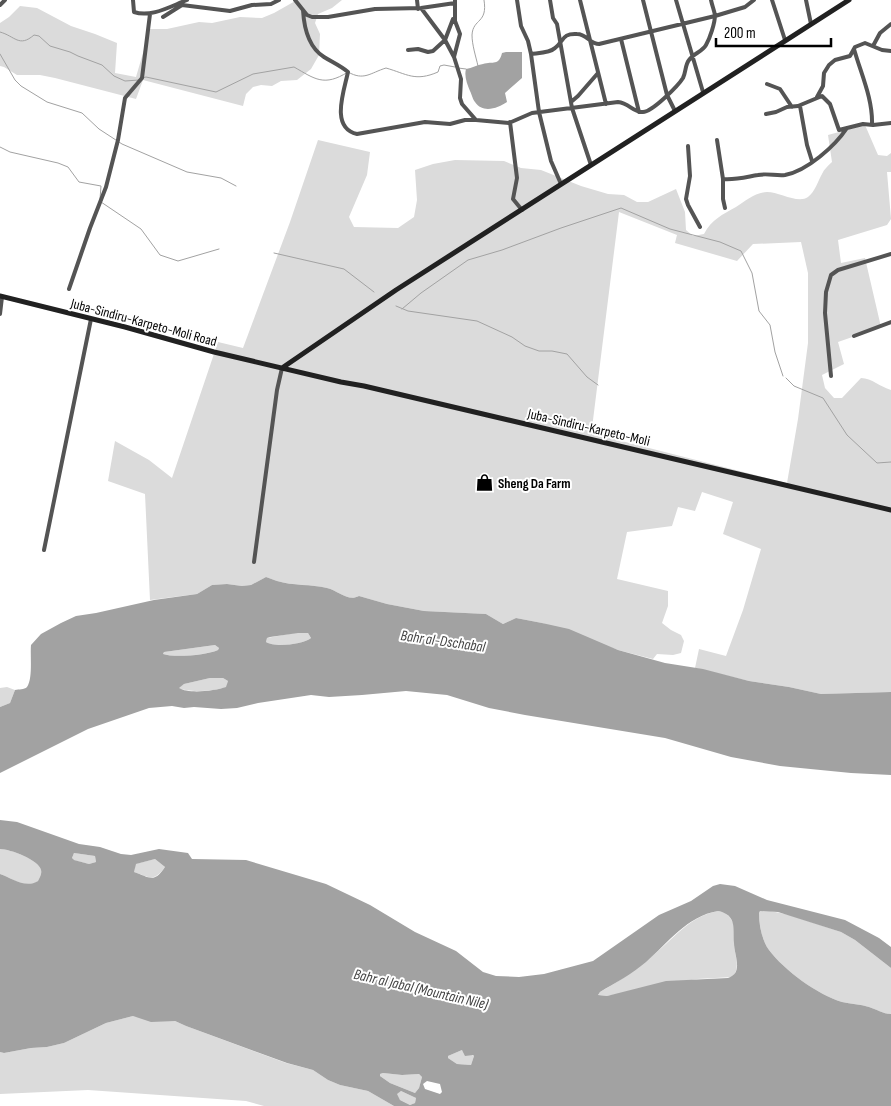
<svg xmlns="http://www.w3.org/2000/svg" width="891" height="1106" viewBox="0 0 891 1106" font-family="'Sofia Sans Condensed',sans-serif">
  <rect width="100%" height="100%" fill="#fff"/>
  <path fill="#dbdbdb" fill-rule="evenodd" d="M297,0H342L332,8L318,14L315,23L320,34L319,55L311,69L297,80L281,81L272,86L261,85L253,87L246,94L243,106L143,80L136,99L55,78L40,75H17L4,67L0,66V23L9,17L20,6L37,8L71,26L95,34L117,43L115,73L136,77L150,29H167L199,22L212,23L240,17L262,18L274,13Z
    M865,125L878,155L887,156L891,153V172H887L891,219L887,225L838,240L841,263L865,258L881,327L838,342L844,364L822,375L825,388L834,398H842L861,378C872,378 880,387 891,390V692L821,694L789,687L749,681L695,668L699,649L726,656L743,610L761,549L723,534L733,502L702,492L695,511L678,507L672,526L627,532L617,579L668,591V606L662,623L671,630L681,635L684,641L681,653L673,655L657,654L653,659L618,650L542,623L516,618L503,624L486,614L424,611L387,604L359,596C348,602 339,591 327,588C311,584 293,586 277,581C273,580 270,578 266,577L251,585L242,586L227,584L212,585L197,594L150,600L145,494L108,481L115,441L149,460L172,478L218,342L243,348L290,222L318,140L370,152L367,175L349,217L354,227L398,228L414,217L417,200L415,170L433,164L455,160L504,161L521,168L541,170L581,186L608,194L624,195L637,202H648L676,189L685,212L686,230L693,236L704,234C712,219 722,215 736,207C746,201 754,193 767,192C779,192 798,204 808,197C815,192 818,181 822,174C824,169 828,166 832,162L828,135ZM619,212L677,235L675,243L737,261L753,244L801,242L808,273V343L798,419L787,483L594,434L592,428Z
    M294,633H308L311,638C304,644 275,648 266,642L267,638Z
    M215,645L219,648L218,650C207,655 174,658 163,654L164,652Z
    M210,678H223L228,681L227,687C211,692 195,692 179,689L178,688L184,684Z
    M7,687L15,690L10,703L0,707V688Z
    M0,849C10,849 39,860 41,870C42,874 40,877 38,881C25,890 12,878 0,874Z
    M74,853L95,856L96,862L89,864L73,860L72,858Z
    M155,859L165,867C153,883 150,877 134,872L135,864Z
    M765,910L790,915L841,932L855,940L891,968V1014C883,1014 876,1009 869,1007C860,1004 851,1004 842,1002C818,995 784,970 769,950C762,940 759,926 759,913L760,911Z
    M718,911C723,912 728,914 731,919C736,926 734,934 734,942C734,955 741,965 733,977L697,979L607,996L598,995L600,992C618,982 635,970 651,957C673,940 689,916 718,911Z
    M133,1016L175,1021L186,1026L286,1063L313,1070L328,1080L340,1085L368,1091L394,1106H264L246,1101L88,1090L0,1094V1052L4,1053L31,1048L47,1047L64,1043L106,1023Z
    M462,1050L474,1056L471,1065L457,1064L448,1058V1056Z
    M383,1073L402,1075L419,1074L422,1077L419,1088L415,1093L390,1083L380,1076V1074Z
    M401,1091L416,1098L415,1103L410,1105L400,1100L396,1094Z"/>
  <path fill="#a2a2a2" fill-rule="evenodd" d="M506,52H522V78L505,93L507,102C498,108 483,114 475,102C473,100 472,95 470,91C467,84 464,76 466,69C472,68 477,65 483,64C493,61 499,66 502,53Z
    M266,577C270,578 273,580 277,581C293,586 311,584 327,588C339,591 348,602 359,596L387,604L424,611L486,614L503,624L516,618L542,623L569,629L618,650L665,663L703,669L749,681L789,687L821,694L891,692V775L851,773L780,766L731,757L665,738L525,715L489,708L447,695L406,691L362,695L329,697L311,695L258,703L237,708L221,709L194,707L184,708L172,706L149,708L88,729L0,773V707L10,703L15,690C19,689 24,690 27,687C33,678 30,656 31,645L41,634L61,623L76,616L96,613L154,600L197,594L212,585L227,584L242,586L251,585ZM298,633H308L311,638C304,644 275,648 266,642L267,638L270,637ZM215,645L219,648L218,650C208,655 174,658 163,654L164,652ZM210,678H223L228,681L226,687C215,691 188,694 179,688L184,684Z
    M0,820L17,822L79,844L100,847L121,854L131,855L159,849L188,853L192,859L246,860L326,884L370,905L415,932L456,951L483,972L496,976L519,977L544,974L593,961L659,915L691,901L713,886L720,884L735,886L767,900L845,920L879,938L891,947V968L855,940L841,932L778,912L760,911L759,913C759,926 762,940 769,950C784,970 818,995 842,1002C851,1004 860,1004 869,1007C876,1009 883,1014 891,1014V1106H394L368,1091L340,1085L328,1080L313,1070L287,1063L186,1026L175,1021L151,1022L133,1016L106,1023L64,1043L47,1047L31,1048L4,1053L0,1052V874C12,878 25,889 38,881C40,877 42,874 41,870C39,860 10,849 0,849ZM74,853L95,856L96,862L89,864L74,860L72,858ZM155,859L165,867C154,884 149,877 134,872L136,864ZM718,911C737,915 733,928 734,943C734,955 744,973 728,978L666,981L607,996L598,995L600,992C615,983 632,974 646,962C668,943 687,916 718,911ZM462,1050L465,1056L473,1055L474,1056L471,1065L457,1064L448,1058V1056ZM383,1073L402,1075L419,1074L422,1077L419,1088L415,1093L390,1083L380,1076V1074ZM427,1081L440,1084L442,1092L440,1094L425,1089L423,1084ZM401,1091L416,1098L415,1103L410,1105L400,1100L397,1094Z"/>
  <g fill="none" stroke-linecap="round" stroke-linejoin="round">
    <path stroke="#a2a2a2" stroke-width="1" d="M0,32C15,36 19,48 34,35L39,36L50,46L70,52L78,56L102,65L114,76L125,81L139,80
      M0,54L15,80L21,86L47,102L82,113L99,129L122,144L187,172L221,178L236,186
      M478,66C476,57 472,45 472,35C473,18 488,24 484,0
      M458,68L466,69
      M142,78L146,77L216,92L253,74L294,67C315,79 324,87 348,72C364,81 370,73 386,68C407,74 415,82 438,72L440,66L444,65L455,67
      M0,147L10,152L58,163L68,167L79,182L101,186L100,199
      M101,202L141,229L160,255L178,261L219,249
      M274,253L344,269L374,292
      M396,306L408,311L477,321L512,337L525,346L539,351H552L567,354L587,377L598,385
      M402,309L421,293L468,260L502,250L561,228L621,208L670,229L720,242L741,251L752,273L759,311L770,325L775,352L783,376
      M786,378L794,386L823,398L847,435L877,463L891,462"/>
    <path stroke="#545454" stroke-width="4" d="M133,0L134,12C151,18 171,6 187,0
      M295,0L307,15L312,17H328L375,9L421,8L455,3
      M417,0L418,9
      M455,0V21L460,34L454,57L461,79L460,98L462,104L476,120
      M517,0L521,26L528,41L531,54L539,112L551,161L561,184
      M550,0L553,18L557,24L572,108L591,165
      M580,0L606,104
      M643,0L667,95L675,111
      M676,0L703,92
      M772,0L785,40
      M806,0L811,24
      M0,5L5,0
      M421,8L445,40L454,57
      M303,10C304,28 308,47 324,57C332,62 341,66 348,72C344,91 330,128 357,134L425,122L450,124L465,120H476L509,123L532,113L618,102C629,103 634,113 643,112C652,112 678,86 683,78C686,72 685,65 689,60C694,53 702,52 706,45C710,38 715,23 715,15C714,10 712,5 711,0
      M163,17L182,5L230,11L252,5L271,4L279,0
      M621,39L639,112
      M873,46L880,33L891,24
      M854,49C861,74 873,99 872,125
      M408,50L418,49L428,52L433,51L445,40L453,19
      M531,54C537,53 550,53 555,48C564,41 562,33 577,34C587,34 590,44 599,44L715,16L745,7L754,0
      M767,84L780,89L792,107
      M817,97L823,86L824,73L829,65L835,60L850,56L855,47L865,43L882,50L891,51
      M571,102L578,96L598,73
      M800,106L807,145L812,161
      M766,114L776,112L787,107L798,106L822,96L830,104L839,130L863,124L873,125L891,123
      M510,122L517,178L513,199L522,210
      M717,140L723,179V199L725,208
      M688,146L690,176L686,199L688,205L700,227
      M723,179C736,180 746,177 758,175C767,173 776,176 785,175C807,171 835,146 847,128
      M69,289L90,228L106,187L118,140L125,98L142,78L150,14
      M0,314L2,297
      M854,336L891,322
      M831,376L825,313L826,292L831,275L838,270L891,254
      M44,550L91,319
      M254,562L277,390L282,368"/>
    <path stroke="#212121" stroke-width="5" d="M0,296L125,327L214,352L341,382L364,386L891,510
      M282,368L396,290L849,0"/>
  </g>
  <defs>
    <symbol id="shop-bare" viewBox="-9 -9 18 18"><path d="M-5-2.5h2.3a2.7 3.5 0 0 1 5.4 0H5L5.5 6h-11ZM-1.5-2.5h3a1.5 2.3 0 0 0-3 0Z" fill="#000" stroke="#fff" stroke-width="2.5" paint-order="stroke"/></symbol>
  </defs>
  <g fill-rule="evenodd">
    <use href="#shop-bare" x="472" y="470" width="25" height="25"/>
  </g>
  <g text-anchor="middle" stroke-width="4" stroke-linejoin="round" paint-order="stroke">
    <g font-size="14" fill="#000" stroke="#fff">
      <text transform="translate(144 322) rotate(15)" y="5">Juba-Sindiru-Karpeto-Moli Road</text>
      <text transform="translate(589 427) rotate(13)" y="5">Juba-Sindiru-Karpeto-Moli</text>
    </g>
    <g font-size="14" font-weight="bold" fill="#000" stroke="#fff" text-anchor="start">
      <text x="498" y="488">Sheng Da Farm</text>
    </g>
    <g font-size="15" font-style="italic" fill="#434343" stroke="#fff">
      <text transform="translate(443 641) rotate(8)" y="5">Bahr al-Dschabal</text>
      <text transform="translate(421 989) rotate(13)" y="5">Bahr al Jabal (Mountain Nile)</text>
    </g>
  </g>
  <path d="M716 38v8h115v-8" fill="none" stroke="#000000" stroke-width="2.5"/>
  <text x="724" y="38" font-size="15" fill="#000000" stroke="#ffffff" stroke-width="4" paint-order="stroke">200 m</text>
</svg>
